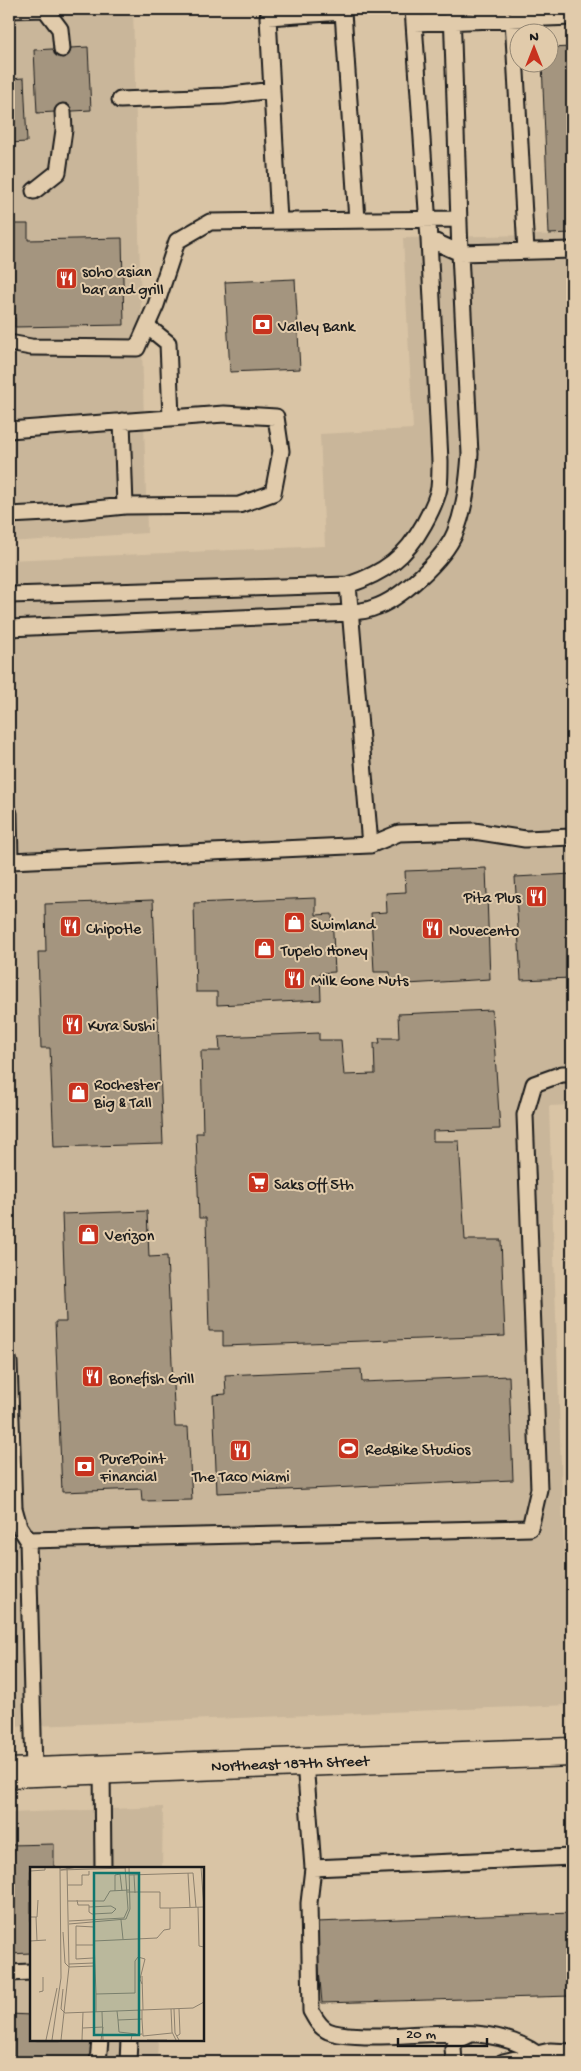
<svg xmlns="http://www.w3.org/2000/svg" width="581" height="2071" viewBox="0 0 581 2071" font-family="'Gochi Hand',sans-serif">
  <rect width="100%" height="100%" fill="#d9c4a5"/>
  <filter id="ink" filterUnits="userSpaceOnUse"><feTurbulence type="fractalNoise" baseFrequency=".02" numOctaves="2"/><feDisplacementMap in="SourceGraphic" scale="10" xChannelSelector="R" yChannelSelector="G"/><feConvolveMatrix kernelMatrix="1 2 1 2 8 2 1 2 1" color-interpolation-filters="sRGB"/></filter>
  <g filter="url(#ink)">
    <path fill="#c9b69a" d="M9,9H133L147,533L9,542Z
      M572,234V1105L549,1106L569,1705L9,1727V560L325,546L320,434L413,429L403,238Z
      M163,1807L162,1868H31V2040H158L157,2062H9V1813Z"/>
    <path fill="#a4957f" stroke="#1c1c1c" d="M88,47L91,110L37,113L34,50Z
      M572,47V233L549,234L542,62H548V48Z
      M24,78L27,142L9,143V79Z
      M9,224H28V240L122,238L124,325L15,327V318H9Z
      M295,279L300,369L230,372L225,282Z
      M486,868L490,979L391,985L390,972H374L371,913L387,912L386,893L406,892L405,871Z
      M572,874V978L521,980L515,877Z
      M316,898V915L332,914L335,972L320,973L321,1000L217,1005V992H196L194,903Z
      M153,900L163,1144L54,1147L50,1048H41L38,952H46L45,904Z
      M492,1010L500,1129L433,1131V1141H459L465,1240H501L505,1336L223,1346V1331H209L206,1218H199L196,1133H203L201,1051H220L219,1037L319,1033V1040H341L344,1075L375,1074L374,1043H380L379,1038H399L398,1014Z
      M147,1211L149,1257L167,1256L175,1427H188L192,1500L142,1501L141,1489L62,1492L55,1322H66L62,1214Z
      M361,1369L362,1382L509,1376L513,1480L217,1493L213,1395L226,1394L225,1375Z
      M54,1844V1868H31V1953L9,1954V1845Z
      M572,1913V1996L322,2003L315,1922Z
      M9,2014L31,2015V2040H106L103,2062H9Z"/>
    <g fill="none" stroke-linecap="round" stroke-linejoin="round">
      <defs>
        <path id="lane" d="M9,10L45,9L60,29L62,49
          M513,19L526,251
          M414,23L572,17
          M120,100L224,96L272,90
          M34,191L58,172L64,130L63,112
          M279,221L268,17L343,12L357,220
          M429,239L460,253L572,250
          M147,326L168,343L171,418
          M9,343L31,347L137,348L156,305L177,241L210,222L459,219
          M122,421L125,506
          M9,430L224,414L276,417L281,451L273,493L239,505L125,506L67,512L9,515
          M348,585L370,845
          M9,595L348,585C384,573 406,557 424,524C430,513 437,500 439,488C440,479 440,469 440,461L429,239L413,9
          M9,628L351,613C358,611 366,611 373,608C400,600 444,559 455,533C465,508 468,482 470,454L460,253L452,9
          M9,813L10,861L370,845L399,833L474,831L525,839L572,837
          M9,1362L14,1508L19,1526L28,1540L530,1528L539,1489L525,1115L534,1084L562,1074H572
          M28,1540L34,1772
          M305,1762L313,1868L572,1857
          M102,1769L103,1868
          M313,1868L309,1903L311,2011C315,2018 319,2027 328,2031C340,2036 353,2035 365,2036C421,2038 488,2020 537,2054
          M9,1973L31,1972
          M98,2062L100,2040
          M128,2062L129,2040
          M454,2062L453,2048L456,2041L469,2035
          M503,2062L550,2051L572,2052"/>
        <path id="secondary" d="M9,1773L572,1752"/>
      </defs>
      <use href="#lane" stroke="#1c1c1c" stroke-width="19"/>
      <use href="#secondary" stroke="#1c1c1c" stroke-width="31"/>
      <use href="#lane" stroke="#e1cbab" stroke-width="15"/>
      <use href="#secondary" stroke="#e1cbab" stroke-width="28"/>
    </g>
  </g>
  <defs>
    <symbol id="restaurant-square" viewBox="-11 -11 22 22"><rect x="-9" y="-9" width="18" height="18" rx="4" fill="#c8321e" stroke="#e1cbab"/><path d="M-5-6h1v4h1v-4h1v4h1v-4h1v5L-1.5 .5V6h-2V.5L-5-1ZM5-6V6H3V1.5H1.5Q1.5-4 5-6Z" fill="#fff"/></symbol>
    <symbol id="bank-square" viewBox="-11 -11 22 22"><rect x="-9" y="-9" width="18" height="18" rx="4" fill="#c8321e" stroke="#e1cbab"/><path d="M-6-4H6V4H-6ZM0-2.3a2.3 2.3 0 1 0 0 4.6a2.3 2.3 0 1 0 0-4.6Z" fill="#fff"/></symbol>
    <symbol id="shop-square" viewBox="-11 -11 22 22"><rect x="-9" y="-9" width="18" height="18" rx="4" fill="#c8321e" stroke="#e1cbab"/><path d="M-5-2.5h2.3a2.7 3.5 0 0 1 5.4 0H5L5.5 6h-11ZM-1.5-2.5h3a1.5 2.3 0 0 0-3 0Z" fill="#fff"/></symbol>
    <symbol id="supermarket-square" viewBox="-11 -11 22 22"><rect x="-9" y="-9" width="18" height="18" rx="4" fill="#c8321e" stroke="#e1cbab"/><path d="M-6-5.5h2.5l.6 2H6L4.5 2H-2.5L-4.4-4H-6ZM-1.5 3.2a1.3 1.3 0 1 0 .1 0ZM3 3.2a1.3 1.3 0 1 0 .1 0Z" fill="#fff"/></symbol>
    <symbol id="stadium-square" viewBox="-11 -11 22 22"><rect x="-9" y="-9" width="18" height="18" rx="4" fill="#c8321e" stroke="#e1cbab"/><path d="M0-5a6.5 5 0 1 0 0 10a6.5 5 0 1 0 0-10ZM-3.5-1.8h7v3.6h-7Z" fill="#fff"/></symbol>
  </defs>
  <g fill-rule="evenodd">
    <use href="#restaurant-square" x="54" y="266" width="25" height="25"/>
    <use href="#bank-square" x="250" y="312" width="25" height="25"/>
    <use href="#restaurant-square" x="524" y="884" width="25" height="25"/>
    <use href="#shop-square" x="282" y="910" width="25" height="25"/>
    <use href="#restaurant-square" x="58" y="914" width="25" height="25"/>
    <use href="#restaurant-square" x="420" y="916" width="25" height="25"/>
    <use href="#shop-square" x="252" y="936" width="25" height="25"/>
    <use href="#restaurant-square" x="282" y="966" width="25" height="25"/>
    <use href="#restaurant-square" x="60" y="1012" width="25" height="25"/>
    <use href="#shop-square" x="66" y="1080" width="25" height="25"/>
    <use href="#supermarket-square" x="246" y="1170" width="25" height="25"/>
    <use href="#shop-square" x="76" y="1222" width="25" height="25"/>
    <use href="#restaurant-square" x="80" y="1364" width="25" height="25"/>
    <use href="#stadium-square" x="336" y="1436" width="25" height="25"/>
    <use href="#restaurant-square" x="228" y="1438" width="25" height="25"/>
    <use href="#bank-square" x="72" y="1454" width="25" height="25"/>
  </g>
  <g text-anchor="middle" stroke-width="4" stroke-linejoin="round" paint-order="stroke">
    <g font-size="16" fill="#1c1c1c" stroke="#e1cbab" text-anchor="start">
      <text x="82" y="276">soho asian<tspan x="82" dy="18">bar and grill</tspan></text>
      <text x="278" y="331">Valley Bank</text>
      <text x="521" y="902" text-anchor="end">Pita Plus</text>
      <text x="311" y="929">Swimland</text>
      <text x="86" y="933">Chipotle</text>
      <text x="449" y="935">Novecento</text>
      <text x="281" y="955">Tupelo Honey</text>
      <text x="311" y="985">Milk Gone Nuts</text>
      <text x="88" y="1030">Kura Sushi</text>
      <text x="94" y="1089">Rochester<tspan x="94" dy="18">Big &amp; Tall</tspan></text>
      <text x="274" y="1189">Saks Off 5th</text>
      <text x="105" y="1240">Verizon</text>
      <text x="109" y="1383">Bonefish Grill</text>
      <text x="365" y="1454">RedBike Studios</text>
      <text x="100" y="1463">PurePoint<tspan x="100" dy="18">Financial</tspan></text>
      <text x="241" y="1481" text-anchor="middle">The Taco Miami</text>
    </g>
    <g font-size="16" fill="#1c1c1c" stroke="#e1cbab">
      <text transform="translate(290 1762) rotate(-2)" y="6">Northeast 187th Street</text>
    </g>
  </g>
  <g transform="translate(30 1867)">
    <rect width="174" height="174" fill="#d9c4a5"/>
    <path fill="none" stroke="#8d816e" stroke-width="1" d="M171,0L174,42M30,3L96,1M31,3L47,0M0,4L15,3V0M158,6L160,40M99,8L163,6L166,40M104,8L105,26M38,18H52V8H59V4M85,24V8L90,7L92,24M47,33L48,38H59V45L62,47L82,46L86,42L81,39L59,40M38,34H74L80,24L99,23M168,40L169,79L174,80M140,41L174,40M0,50H7L8,33M6,50L7,74M64,53V74L127,71L134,63L140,62V41H130V25H97M91,53L93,72M39,54L94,51L98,42L95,0M174,55V71M39,57L96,52L100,42L99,0M33,65L35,96L39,100M0,74L16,73M64,74L66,127L105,126V94L108,90L115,92L110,112L112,117M46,78V59L64,60M63,78H46V92L63,91M39,97L64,96M39,100L64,99M112,109L113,143M33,122L31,142L35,146M9,125L13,124V110M66,127V145M141,142L142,165L146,173M144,142L145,166L149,173M87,144L88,153L112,152V143M72,145L73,173M35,146L163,141L174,135M112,152L113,169L142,166M88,153L89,165L106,167M53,161L73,160L71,173M147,169L150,167L149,142M16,173L27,121M22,173L31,111L30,0M31,173L39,100L37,0M52,173L53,145M101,173L102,168L112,167M117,173H137"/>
    <path fill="#0f766e" fill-opacity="0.15" stroke="#0f766e" stroke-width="2.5" d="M64,6H109V168H64Z"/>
    <rect width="174" height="174" fill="none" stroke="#1c1c1c" stroke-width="2.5"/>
  </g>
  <rect width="581" height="2071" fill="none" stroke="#e1cbab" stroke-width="30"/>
  <rect x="15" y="15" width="551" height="2041" fill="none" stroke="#1c1c1c" stroke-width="2" filter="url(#ink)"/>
  <g transform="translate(534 48)"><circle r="24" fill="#e1cbab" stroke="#928572"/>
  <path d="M0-4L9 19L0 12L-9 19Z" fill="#c8321e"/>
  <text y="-8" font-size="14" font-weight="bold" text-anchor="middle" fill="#1c1c1c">N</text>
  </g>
  <path d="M398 2038v8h89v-8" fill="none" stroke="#1c1c1c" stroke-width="2.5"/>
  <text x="406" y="2038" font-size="15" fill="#1c1c1c" stroke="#e1cbab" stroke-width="4" paint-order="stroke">20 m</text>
</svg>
